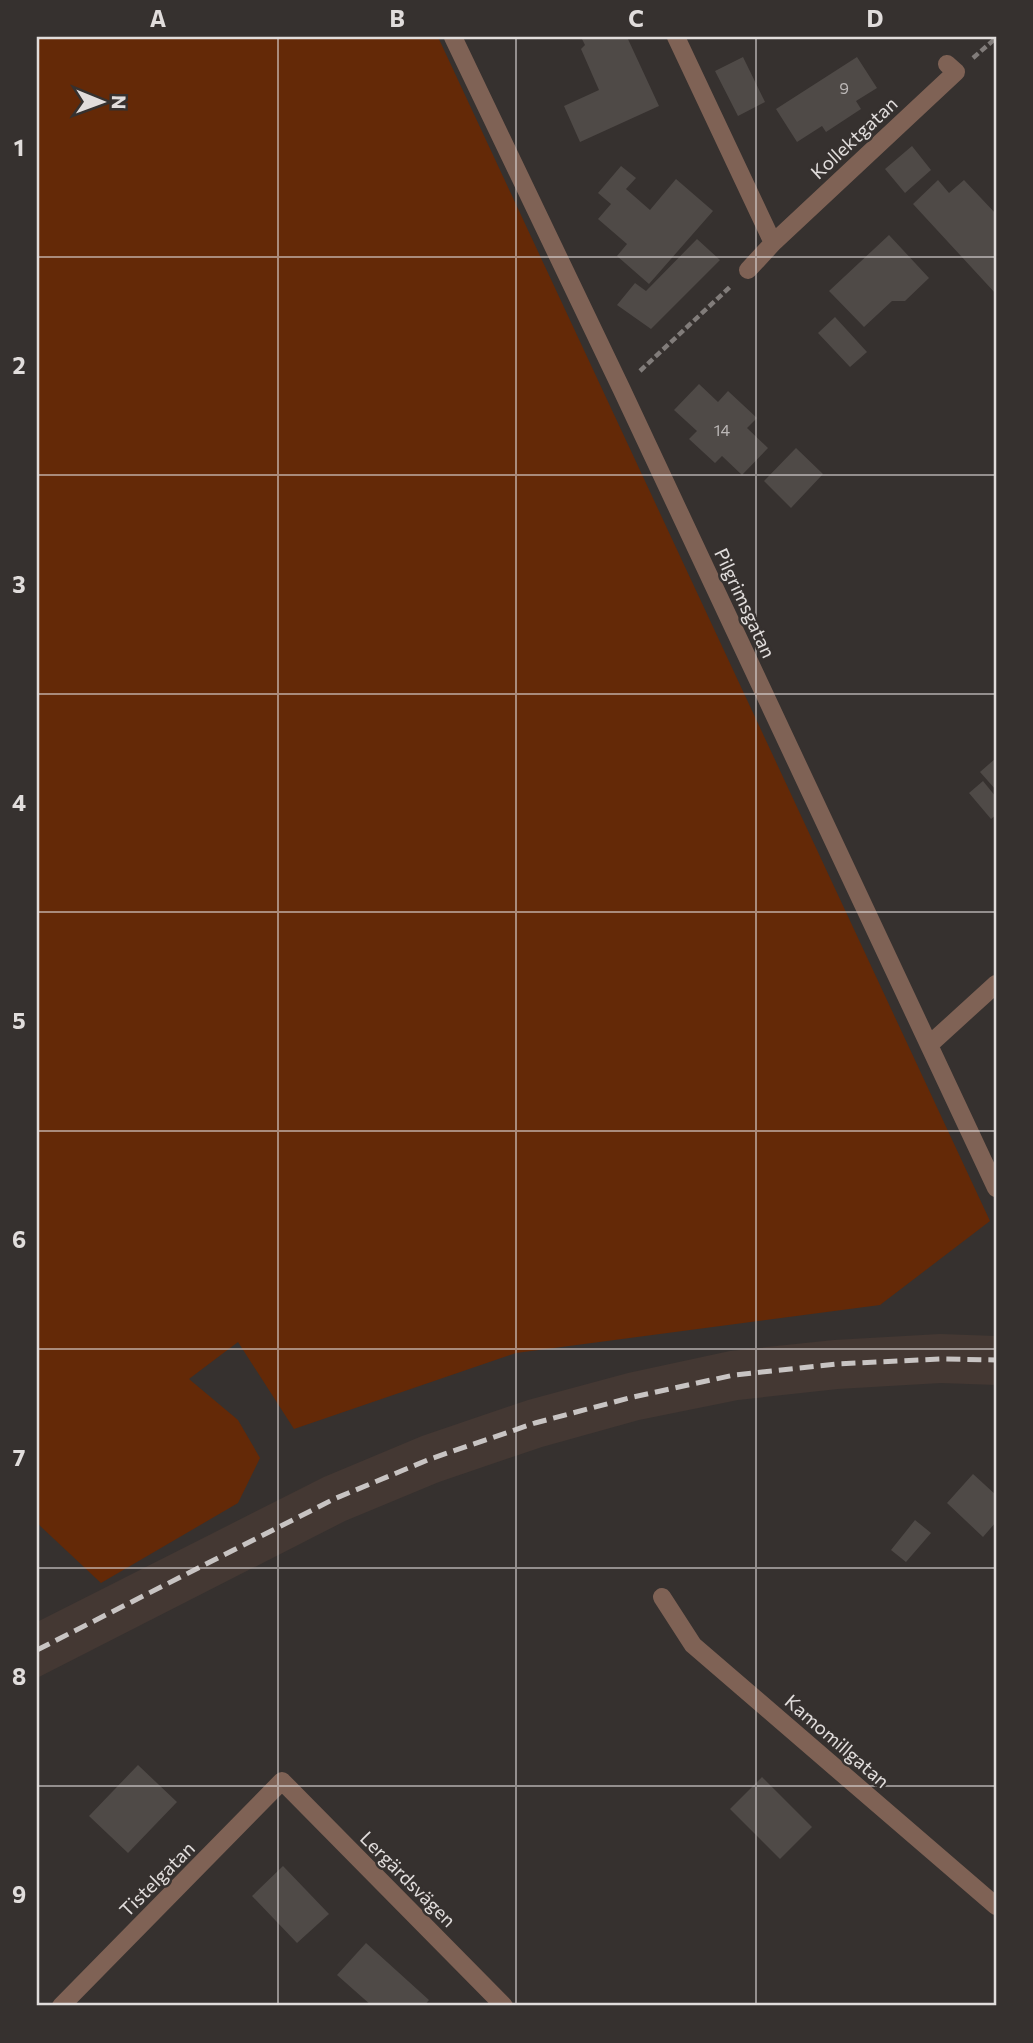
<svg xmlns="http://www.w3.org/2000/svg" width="1033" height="2043" viewBox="0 0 1033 2043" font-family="Commissioner,sans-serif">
  <rect width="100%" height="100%" fill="#36312f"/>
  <path fill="#443833" d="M940,1334L996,1336V1385L941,1383L838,1389L738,1400L639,1420L542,1447L439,1482L345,1521L37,1678V1622L324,1477L422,1436L528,1400L628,1373L730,1351L834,1340Z"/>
  <path fill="#642907" d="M37,37H438L990,1221L880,1305L516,1353L294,1429L238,1342L189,1379L238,1420L260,1458L238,1503L101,1583L37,1523Z"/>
  <path fill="#4f4a47" d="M581,37H627L659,106L580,142L564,106L599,90L581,49L585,45Z
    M743,57L765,102L738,116L715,71Z
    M857,57L877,88L856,101L861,109L826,132L822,126L797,142L776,109Z
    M912,146L931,170L905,193L885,169Z
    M621,166L636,178L626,189L650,210L676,179L713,211L649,284L617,256L627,244L598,219L611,204L598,193Z
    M938,180L949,193L964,180L996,214V294L913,204Z
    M889,235L929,278L905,301H892L864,327L829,291Z
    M697,239L720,260L651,329L617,305L635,283L646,291Z
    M835,317L867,352L850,367L818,333Z
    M699,384L718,402L728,391L757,418L747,428L768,448L742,475L722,456L715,463L689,439L697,431L674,410Z
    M796,448L823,474L791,508L764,481Z
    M996,758V790L980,772Z
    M983,781L996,797V815L991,819L969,793Z
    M973,1474L996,1495V1522L983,1537L947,1503Z
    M915,1520L931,1533L906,1562L891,1550Z
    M138,1765L177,1802L128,1853L89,1816Z
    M762,1777L812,1827L780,1859L730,1809Z
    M283,1866L329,1914L297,1943L252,1896Z
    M366,1943L429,2000L424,2006H372L337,1975Z"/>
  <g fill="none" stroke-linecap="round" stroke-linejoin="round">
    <path stroke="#817c7a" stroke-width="4.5" stroke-dasharray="7 3.5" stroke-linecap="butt" d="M973,58L996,38
      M640,371L731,286"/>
    <path stroke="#7f6255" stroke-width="18" d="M453,37L621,388L996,1188
      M676,37L773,243
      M748,270L773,243L956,72L947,64
      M929,1045L996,984
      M662,1597L693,1645L996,1906
      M61,2006L282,1781L504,2006"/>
    <path stroke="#c8c4c3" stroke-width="5" stroke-dasharray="14 7" stroke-linecap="butt" d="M37,1650L334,1499L430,1459L535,1423L633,1397L734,1375L836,1364L941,1359L996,1360"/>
  </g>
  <path fill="none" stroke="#e1dddc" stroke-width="2" stroke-opacity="0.55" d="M278,37V2006M516,37V2006M756,37V2006M37,257H996M37,475H996M37,694H996M37,912H996M37,1131H996M37,1349H996M37,1568H996M37,1786H996"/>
  <g text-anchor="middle" stroke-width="5" stroke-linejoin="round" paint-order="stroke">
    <g font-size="16" fill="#bcb8b7">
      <text x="844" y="94">9</text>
      <text x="722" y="436">14</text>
    </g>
    <g font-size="19" fill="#e1dddc" stroke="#36312f">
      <text transform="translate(854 138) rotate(-43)" y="7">Kollektgatan</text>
      <text transform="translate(745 603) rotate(65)" y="7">Pilgrimsgatan</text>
      <text transform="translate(837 1741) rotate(41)" y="7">Kamomillgatan</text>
      <text transform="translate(157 1879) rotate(-45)" y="7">Tistelgatan</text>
      <text transform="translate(408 1879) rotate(45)" y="7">Lergärdsvägen</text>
    </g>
  </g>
  <rect width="1033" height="2043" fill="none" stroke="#36312f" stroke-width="77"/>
  <g transform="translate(102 102) rotate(91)" stroke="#36312f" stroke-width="5" paint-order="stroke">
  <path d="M0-5L12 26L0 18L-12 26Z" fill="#e1dddc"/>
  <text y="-10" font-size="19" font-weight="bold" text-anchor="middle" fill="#e1dddc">N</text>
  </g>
  <rect x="38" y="38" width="957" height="1966" fill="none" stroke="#e1dddc" stroke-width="2.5"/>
  <g font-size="23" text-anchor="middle" font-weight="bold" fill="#e1dddc">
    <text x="158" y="27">A</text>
    <text x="397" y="27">B</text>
    <text x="636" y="27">C</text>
    <text x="875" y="27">D</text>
    <text x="19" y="156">1</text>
    <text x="19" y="374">2</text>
    <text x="19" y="593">3</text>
    <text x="19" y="811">4</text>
    <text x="19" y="1029">5</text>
    <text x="19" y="1248">6</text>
    <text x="19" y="1466">7</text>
    <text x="19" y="1685">8</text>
    <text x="19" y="1903">9</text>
  </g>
</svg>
